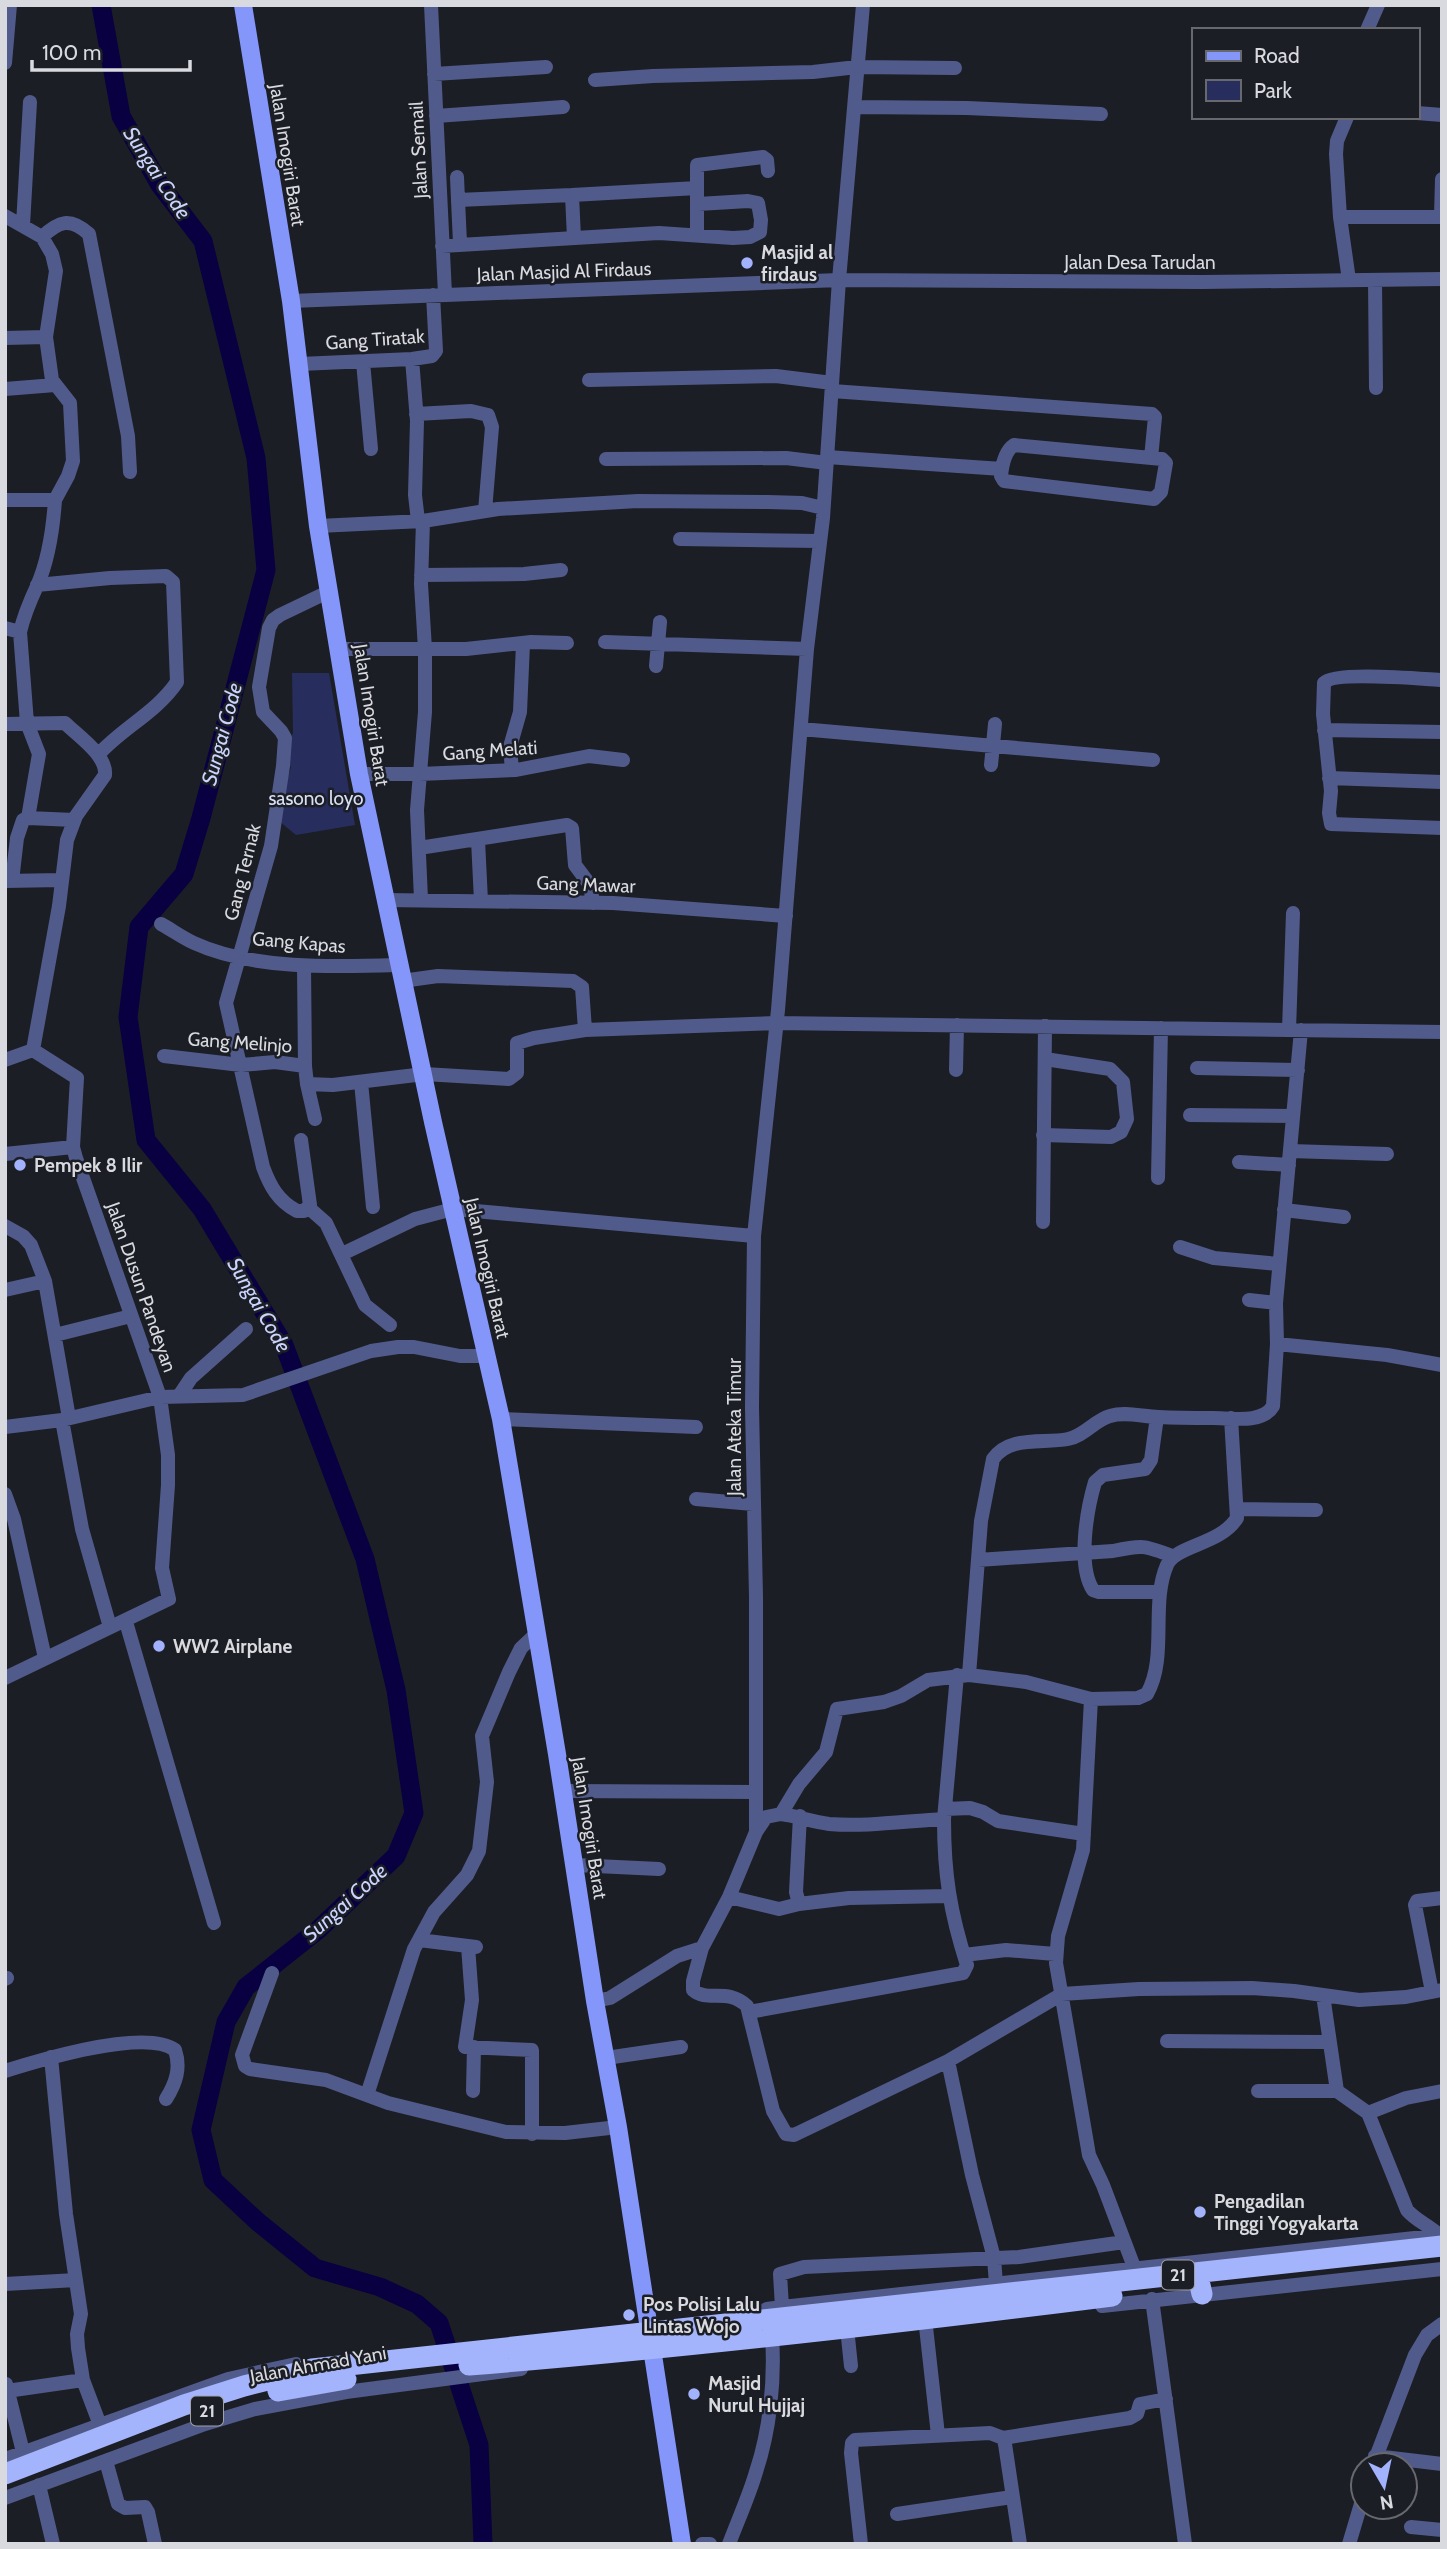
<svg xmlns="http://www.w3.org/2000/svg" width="1447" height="2549" viewBox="0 0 1447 2549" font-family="Cabin,sans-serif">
  <rect width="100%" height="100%" fill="#1c1e25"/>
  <path fill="#272e5d" d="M292,673H329L355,825L296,835L279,821L278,811L291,767L283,757L293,733Z"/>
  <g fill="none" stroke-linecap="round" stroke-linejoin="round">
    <path stroke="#090041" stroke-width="19" d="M101,5L121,116L160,185L203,241L256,458L266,570L201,818L184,874L139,927L128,1017L146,1140L202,1209L284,1345L365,1559L396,1690L414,1813L396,1856L319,1929L246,1987L226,2022L201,2130L213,2180L258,2222L315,2268L380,2287L417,2304L439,2323L479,2445L483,2544"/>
    <path stroke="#515b8b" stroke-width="14" d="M431,5L445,294
      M1367,30L1378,5
      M5,63L10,5
      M434,74L546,67
      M595,80L653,76L813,72L857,67L955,68
      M855,107L967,108L1101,114
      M1417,113L1442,115
      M436,116L563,107
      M1347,117L1337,141L1336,154L1340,217L1349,280
      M457,177L458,200
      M5,216L42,237L52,254L56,271L46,337L52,380L70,403L73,461L68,476L55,500
      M1340,217H1442
      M1441,217L1442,179
      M23,225L30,102
      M697,234V165L763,157L767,160L768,171
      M42,237C59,221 70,217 89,234L128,436L130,472
      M574,238L572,195L697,188
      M460,243L458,200L572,195
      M442,246L659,233L733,238L750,237L760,232L761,220L758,203L748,201L698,204
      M1375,280L1376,388
      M291,301L839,280L1202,282L1442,279
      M5,338L46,337
      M412,359L417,421L415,495L418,521
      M363,362L371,449
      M300,364L412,359L432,356L436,351L433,295
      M589,380L776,376L832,383
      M5,389L55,385
      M832,391L1152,414L1155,417L1151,458
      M416,414L471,411L488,415L492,427L485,511
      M1014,445L1162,459L1166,463L1161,492L1154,499L1004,481L1001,476C1002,466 1005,451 1014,445Z
      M827,457L1002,469
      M606,459L786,458L827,463
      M5,500H55C53,529 49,559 37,586C30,601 24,615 20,632L5,628
      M318,526L423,521L498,509L638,501L768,502L802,503L823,508
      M680,539L820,541
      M421,575L524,574L561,570
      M37,585L110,578L166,576L173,582L177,682C156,713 122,728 98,755
      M20,632L27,723L39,754L28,818
      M605,642L807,649
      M340,649H466L531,642L567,643
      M656,666L660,622
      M1442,680C1422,679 1334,671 1324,683L1323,714L1331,791L1329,813L1331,824L1442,828
      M5,724L65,723C78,736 107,755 105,775L76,816L67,840L59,906L33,1050
      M801,729L1153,760
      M1324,730L1442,732
      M991,765L995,724
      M512,770L510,747L520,712L523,644
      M359,774H419L516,770L589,756L623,760
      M1329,778L1442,782
      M478,840L481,901
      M419,848L567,825L572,828L575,865L590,885L593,903
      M5,881L61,880
      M12,881L17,838L23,820L28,818L74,820
      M421,899L417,810L425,712V649L421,584L423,521
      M386,900L613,903L786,916
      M161,924C172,930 183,938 194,943C253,970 335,967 399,965
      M304,966L305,1066
      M402,981L438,976L573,981L582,987L585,1030L776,1023L1442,1032
      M1289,1030L1293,913
      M164,1056L241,1065L275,1062L305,1066L307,1084L333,1085L424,1074L509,1079L517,1073V1043L534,1038L585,1030
      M5,1060L33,1050
      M1197,1068L1298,1070
      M956,1070L957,1025
      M361,1082L373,1207
      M307,1084L315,1119
      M1190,1115L1293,1116
      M1043,1135L1111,1137L1121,1132L1127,1119L1123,1082L1110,1069L1045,1059
      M301,1140L310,1205L304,1211H297C278,1201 270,1186 263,1167L226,1003L271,846L283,766L285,738L281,731L263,712L259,687L269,628L273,620L280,615L330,591
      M1290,1151L1387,1154
      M5,1154L73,1147
      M1239,1162L1289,1165
      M1158,1178L1161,1028
      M309,1208L326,1223L365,1305L390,1325
      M1284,1210L1344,1217
      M1043,1222L1045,1026
      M5,1226L23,1236L31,1245L45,1281L69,1418
      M1180,1247L1214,1258L1279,1264
      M342,1254L415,1219L453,1209L754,1236
      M5,1290L45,1281
      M1249,1300L1276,1303
      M55,1335L131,1316
      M1277,1344L1387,1355L1442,1365
      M179,1396L191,1378L246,1329
      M1157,1417L1151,1460L1145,1469L1103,1475L1095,1482C1087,1509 1077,1565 1093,1590L1099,1592H1159
      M501,1419L696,1427
      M62,1420L82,1529L110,1627
      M5,1427L62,1420L160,1397L243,1395L371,1351L398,1347H414L460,1356H487
      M5,1494L14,1519L45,1658
      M696,1499L753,1504
      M1238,1509L1316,1510
      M978,1560L1113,1551C1142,1545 1144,1545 1172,1556
      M126,1622L214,1923
      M969,1675L1026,1682L1091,1699L1083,1850L1058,1936L1056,1963L1089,2155L1103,2185L1134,2267
      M5,1678L169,1599L162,1568L168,1485V1455L160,1397L76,1158L73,1147L77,1078L33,1050
      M1091,1699L1138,1698L1147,1694C1168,1657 1150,1604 1167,1565C1176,1545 1220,1545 1237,1518L1231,1418
      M563,1791L756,1792
      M945,1809L970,1808L983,1812L998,1821L1084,1834
      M800,1816L796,1892L799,1904L849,1898L948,1896
      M944,1819L957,1675
      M756,1832V1597L752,1407L754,1236L778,1010L807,649L823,518L839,280L863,5
      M575,1865L659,1869
      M729,1897L779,1909L799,1904
      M419,1940L476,1947
      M468,1946L472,2000L465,2047L532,2050V2134
      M702,1948L693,1981V1990C708,2003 727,1987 747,2006L773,2111L786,2134L794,2135L948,2061
      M964,1955L1006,1950L1055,1954
      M272,1973L242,2055L245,2066L250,2069L326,2080L388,2103L506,2132L565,2133L618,2127
      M5,1979L7,1978
      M1432,1992L1415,1905L1417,1901L1442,1898
      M1323,1995L1337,2091L1368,2113L1407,2210C1416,2221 1429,2225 1439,2235
      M595,2001L610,1998L677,1956L702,1948L729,1897L756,1832L766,1817L781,1814L799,1784L826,1752L837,1709L884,1702L901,1696L928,1680L969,1675L981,1521L993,1459C1009,1435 1043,1444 1068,1439C1084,1436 1095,1420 1110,1416C1126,1411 1143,1417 1159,1417C1177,1418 1195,1418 1213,1418C1231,1418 1263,1424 1273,1406L1277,1344L1276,1303L1301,1030
      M749,2012L963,1973L967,1965C950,1912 944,1874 944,1819C906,1821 866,1827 829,1824C812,1822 797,1816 781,1814
      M1167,2041L1329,2042
      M51,2057L66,2214L81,2314L77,2334L78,2348L83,2380L100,2425
      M606,2058L681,2047
      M5,2071C40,2060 145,2028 175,2050C181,2068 176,2083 166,2099
      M473,2091L474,2047
      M1258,2091H1337
      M367,2095L414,1949L434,1912L467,1875L479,1851L487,1782L482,1736L509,1672L521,1648L536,1634
      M1368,2113L1406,2098L1442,2091
      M5,2284L76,2280
      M996,2284L994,2258L972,2175L948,2061L1062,1994L1139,1989L1252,1988L1294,1991L1359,2000L1406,1997L1442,1990
      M1152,2299L1185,2544
      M1102,2306L1442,2269
      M782,2307L780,2274L804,2267L1019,2257L1124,2242
      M752,2316L767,2309L782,2307L1442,2235
      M926,2327L938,2435
      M847,2328L851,2366
      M6,2384L23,2452
      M7,2391L83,2380
      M1003,2438L1130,2418L1137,2414L1140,2404L1166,2399
      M1375,2456L1442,2464
      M5,2459L228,2379L296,2364
      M106,2461L118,2504L125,2508L145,2507L148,2512L155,2544
      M1373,2465L1415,2355L1427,2335L1442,2324
      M39,2485L53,2544
      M5,2498L205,2424L255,2409L346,2392L521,2369
      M897,2514L1012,2497
      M1411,2527L1442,2530
      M702,2544H710
      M729,2544C738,2520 749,2496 756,2472C770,2430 775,2380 772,2336
      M861,2544L851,2453L852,2443L855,2440L990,2433L1003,2438L1005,2444L1020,2544
      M1349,2544L1363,2497"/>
    <path stroke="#8496fa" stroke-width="18" d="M243,5L291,301L318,526L359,774L433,1122L501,1419L557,1754L595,2001L618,2127L682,2544"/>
    <path stroke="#a4b4fc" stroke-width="21" d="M1200,2285L1202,2294
      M469,2365C684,2348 898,2323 1112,2296
      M278,2391L346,2379
      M5,2474L184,2405L244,2386L312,2369L1442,2246"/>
  </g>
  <g fill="#a2b2fd" stroke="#1c1e25" stroke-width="2.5">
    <circle cx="747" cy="263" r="7"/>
    <circle cx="20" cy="1165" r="7"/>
    <circle cx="159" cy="1646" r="7"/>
    <circle cx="1200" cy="2212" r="7"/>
    <circle cx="629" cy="2315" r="7"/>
    <circle cx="694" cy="2394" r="7"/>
  </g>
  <g text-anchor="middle" stroke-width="5" stroke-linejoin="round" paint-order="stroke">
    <g fill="#1c1e25" stroke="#a0a2a7" stroke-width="2">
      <rect x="1162" y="2260.5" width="32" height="29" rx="5"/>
      <rect x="191" y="2396.5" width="32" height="29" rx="5"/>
    </g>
    <g font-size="18" font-weight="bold" fill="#d8dadf">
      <text x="1178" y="2281">21</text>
      <text x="207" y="2417">21</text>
    </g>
    <g font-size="19" fill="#d8dadf" stroke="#1c1e25">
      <text transform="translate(418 150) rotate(-93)" y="7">Jalan Semail</text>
      <text transform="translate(288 155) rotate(81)" y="7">Jalan Imogiri Barat</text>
      <text x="1140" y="269">Jalan Desa Tarudan</text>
      <text transform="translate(564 271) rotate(-2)" y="7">Jalan Masjid Al Firdaus</text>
      <text transform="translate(375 339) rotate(-4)" y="7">Gang Tiratak</text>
      <text transform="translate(372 715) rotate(81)" y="7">Jalan Imogiri Barat</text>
      <text transform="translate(490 750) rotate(-4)" y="7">Gang Melati</text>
      <text transform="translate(242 872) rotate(-76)" y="7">Gang Ternak</text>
      <text transform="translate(586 884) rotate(2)" y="7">Gang Mawar</text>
      <text transform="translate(299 942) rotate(5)" y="7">Gang Kapas</text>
      <text transform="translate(240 1042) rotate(4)" y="7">Gang Melinjo</text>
      <text transform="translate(488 1268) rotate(77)" y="7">Jalan Imogiri Barat</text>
      <text transform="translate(142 1287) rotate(71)" y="7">Jalan Dusun Pandeyan</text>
      <text transform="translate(734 1427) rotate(-90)" y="7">Jalan Ateka Timur</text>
      <text transform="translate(590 1828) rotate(81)" y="7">Jalan Imogiri Barat</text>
      <text transform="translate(318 2364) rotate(-10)" y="7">Jalan Ahmad Yani</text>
    </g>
    <g font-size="19" font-weight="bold" fill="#d8dadf" stroke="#1c1e25" text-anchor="start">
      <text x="761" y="259">Masjid al<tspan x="761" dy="22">firdaus</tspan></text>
      <text x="34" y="1172">Pempek 8 Ilir</text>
      <text x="173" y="1653">WW2 Airplane</text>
      <text x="1214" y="2208">Pengadilan<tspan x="1214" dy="22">Tinggi Yogyakarta</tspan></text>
      <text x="643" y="2311">Pos Polisi Lalu<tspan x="643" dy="22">Lintas Wojo</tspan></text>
      <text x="708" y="2390">Masjid<tspan x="708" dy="22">Nurul Hujjaj</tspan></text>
    </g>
    <g font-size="19" fill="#dae0f4" stroke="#1c1e25">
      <text x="316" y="805">sasono loyo</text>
    </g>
    <g font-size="21" font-style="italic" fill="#cad4fd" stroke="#1c1e25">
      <text transform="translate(157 173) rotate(57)" y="7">Sungai Code</text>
      <text transform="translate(222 734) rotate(-75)" y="7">Sungai Code</text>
      <text transform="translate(259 1305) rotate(60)" y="7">Sungai Code</text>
      <text transform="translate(345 1903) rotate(-42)" y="7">Sungai Code</text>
    </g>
  </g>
  <rect width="1447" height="2549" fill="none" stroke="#d8dadf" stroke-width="14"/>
  <rect x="1192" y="28" width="228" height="91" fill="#1c1e25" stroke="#67696f" stroke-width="2"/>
  <rect x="1206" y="51" width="35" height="10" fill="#8496fa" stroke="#67696f" stroke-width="2"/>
  <text x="1254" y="63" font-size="21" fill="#d8dadf">Road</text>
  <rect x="1206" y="80" width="35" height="21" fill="#272e5d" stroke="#67696f" stroke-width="2"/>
  <text x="1254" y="98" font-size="21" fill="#d8dadf">Park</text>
  <g transform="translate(1384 2486) rotate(171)"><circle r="33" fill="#1c1e25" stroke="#67696f" stroke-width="2"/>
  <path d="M0-5L12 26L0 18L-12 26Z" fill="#a2b2fd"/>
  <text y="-10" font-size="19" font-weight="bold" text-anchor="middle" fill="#d8dadf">N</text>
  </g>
  <path d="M32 60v10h158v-10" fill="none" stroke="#d8dadf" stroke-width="3.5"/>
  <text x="42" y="60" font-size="21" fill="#d8dadf" stroke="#1c1e25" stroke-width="5" paint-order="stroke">100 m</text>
</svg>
